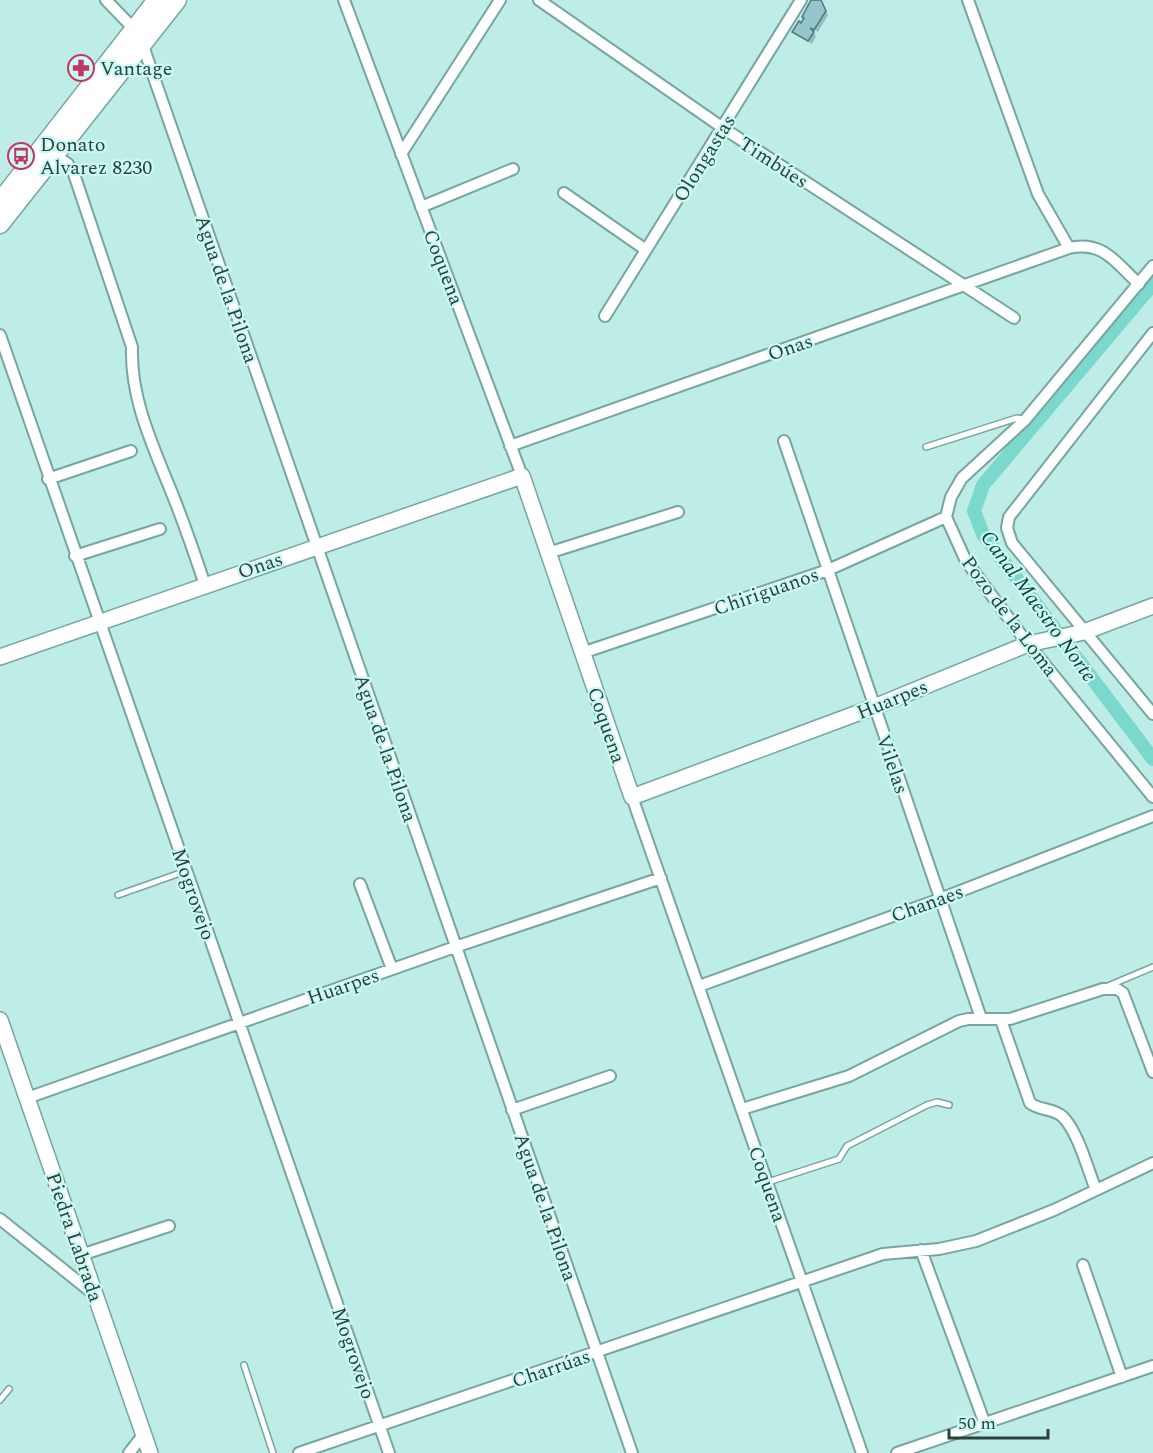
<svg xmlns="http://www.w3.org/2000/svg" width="1153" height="1453" viewBox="0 0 1153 1453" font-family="Spectral,serif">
  <rect width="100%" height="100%" fill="#bdede6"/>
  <path fill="#0003" d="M821,0L828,15L818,32L809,27L816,36L812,44L797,35Z"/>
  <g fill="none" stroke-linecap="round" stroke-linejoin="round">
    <path stroke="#7ad8cd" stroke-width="14" d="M1153,284L983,485L974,511L983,534L1153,759"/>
  </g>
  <path fill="#96c5cb" stroke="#4d7a80" stroke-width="1.5" d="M811,0H821L826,11L814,30L810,28L814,32L808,41L792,32L799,21L801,23L804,18L802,17Z"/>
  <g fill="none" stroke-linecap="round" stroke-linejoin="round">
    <defs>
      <path id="lane" d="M926,447L1017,418L1024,419
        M118,895L186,871
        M1108,986L1153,967
        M768,1182L839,1159L847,1146L927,1105L937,1102L949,1105
        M244,1365L273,1453
        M0,1400L9,1389"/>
      <path id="street" d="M106,0L134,29L142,43L632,1453
        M344,0L522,476
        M539,0L723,128L1014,318
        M968,0L1038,194L1069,248
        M53,154L68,164L74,174L132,347C130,403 157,454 177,506C187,532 196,558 205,585
        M401,154L500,0
        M564,193L646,250
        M421,207L513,169
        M1153,266L1025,420L962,478L951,497L946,517L966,561L1028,644L1153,797
        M605,316L801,0
        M1153,333L1009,517L1007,528L1012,543L1153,714
        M0,335L389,1453
        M784,441L981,1018
        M510,446L1069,248C1103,240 1116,263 1139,284
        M48,479L131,451
        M548,553L678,512
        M75,556L160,529
        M582,653L828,570L946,517
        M632,797L862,1453
        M360,884L392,969
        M699,986L940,899L1153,816
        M1001,1020L1030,1103C1040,1111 1054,1108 1063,1117C1078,1132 1088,1170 1096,1190
        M27,1098L455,947L661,878
        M742,1109L849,1076L959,1021L968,1019H1010L1103,989H1117L1123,993L1153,1072
        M512,1110L610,1076
        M0,1219L95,1295
        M921,1250L985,1424
        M81,1255L169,1226
        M1083,1265L1122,1377
        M129,1453L143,1435
        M299,1453L883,1254L939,1249L976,1241L1054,1210L1153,1163
        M897,1453L1153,1366"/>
      <path id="secondary" d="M0,657L522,476L632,797L874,707L1028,644L1084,632L1153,606
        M0,1020L150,1453"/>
      <path id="primary" d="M0,202L157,0
        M0,224L177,0"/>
    </defs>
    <use href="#lane" stroke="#77a59f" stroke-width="8"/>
    <use href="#street" stroke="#77a59f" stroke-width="14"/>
    <use href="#secondary" stroke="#77a59f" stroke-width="18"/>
    <use href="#primary" stroke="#77a59f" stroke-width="21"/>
    <use href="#lane" stroke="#fff" stroke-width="5"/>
    <use href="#street" stroke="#fff" stroke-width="10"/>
    <use href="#secondary" stroke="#fff" stroke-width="15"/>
    <use href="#primary" stroke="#fff" stroke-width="18"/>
  </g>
  <defs>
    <symbol id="pharmacy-ring" viewBox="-11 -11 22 22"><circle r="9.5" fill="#cafaf4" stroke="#c33562" stroke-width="1.5"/><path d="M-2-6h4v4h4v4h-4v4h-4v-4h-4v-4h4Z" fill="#c33562"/></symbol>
    <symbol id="bus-ring" viewBox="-11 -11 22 22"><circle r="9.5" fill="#cafaf4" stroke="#c33562" stroke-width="1.5"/><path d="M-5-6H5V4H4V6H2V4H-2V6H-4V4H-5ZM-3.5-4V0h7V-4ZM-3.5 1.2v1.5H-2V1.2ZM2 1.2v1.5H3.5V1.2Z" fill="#c33562"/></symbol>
  </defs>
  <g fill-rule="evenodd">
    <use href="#pharmacy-ring" x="66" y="53" width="30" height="30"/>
    <use href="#bus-ring" x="6" y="141" width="30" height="30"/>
  </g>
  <g text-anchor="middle" stroke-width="4.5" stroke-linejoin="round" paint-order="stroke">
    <g font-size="20" fill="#2d403e" stroke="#cafaf4" text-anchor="start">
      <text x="100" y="75">Vantage</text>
      <text x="40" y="151">Donato<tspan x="40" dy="23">Alvarez 8230</tspan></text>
    </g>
    <g font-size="20" fill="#2d403e" stroke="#cafaf4">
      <text transform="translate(704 158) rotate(-58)" y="7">Olongastas</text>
      <text transform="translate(774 162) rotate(33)" y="7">Timbúes</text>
      <text transform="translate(444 267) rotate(69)" y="7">Coquena</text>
      <text transform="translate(227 289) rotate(71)" y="7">Agua de la Pilona</text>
      <text transform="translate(790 347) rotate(-19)" y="7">Onas</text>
      <text transform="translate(260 565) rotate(-19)" y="7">Onas</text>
      <text transform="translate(766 591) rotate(-19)" y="7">Chiriguanos</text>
      <text transform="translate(1010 616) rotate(53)" y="7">Pozo de la Loma</text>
      <text transform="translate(892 699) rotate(-22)" y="7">Huarpes</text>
      <text transform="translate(607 725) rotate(71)" y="7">Coquena</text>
      <text transform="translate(386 748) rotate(71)" y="7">Agua de la Pilona</text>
      <text transform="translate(893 764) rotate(71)" y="7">Vilelas</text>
      <text transform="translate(194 894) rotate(71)" y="7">Mogrovejo</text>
      <text transform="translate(927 903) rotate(-20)" y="7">Chanaes</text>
      <text transform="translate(343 986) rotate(-19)" y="7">Huarpes</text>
      <text transform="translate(768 1184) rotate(71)" y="7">Coquena</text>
      <text transform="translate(546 1207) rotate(71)" y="7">Agua de la Pilona</text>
      <text transform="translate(75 1237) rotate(71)" y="7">Piedra Labrada</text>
      <text transform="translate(354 1353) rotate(71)" y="7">Mogrovejo</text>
      <text transform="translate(551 1368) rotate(-19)" y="7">Charrúas</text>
    </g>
    <g font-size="21" font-style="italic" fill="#0f3c38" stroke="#cafaf4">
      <text transform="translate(1039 606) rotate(54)" y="7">Canal Maestro Norte</text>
    </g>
  </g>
  <path d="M949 1429v9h99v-9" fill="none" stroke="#2d403e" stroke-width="3"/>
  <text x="958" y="1429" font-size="18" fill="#2d403e" stroke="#cafaf4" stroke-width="4.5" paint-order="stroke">50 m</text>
</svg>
